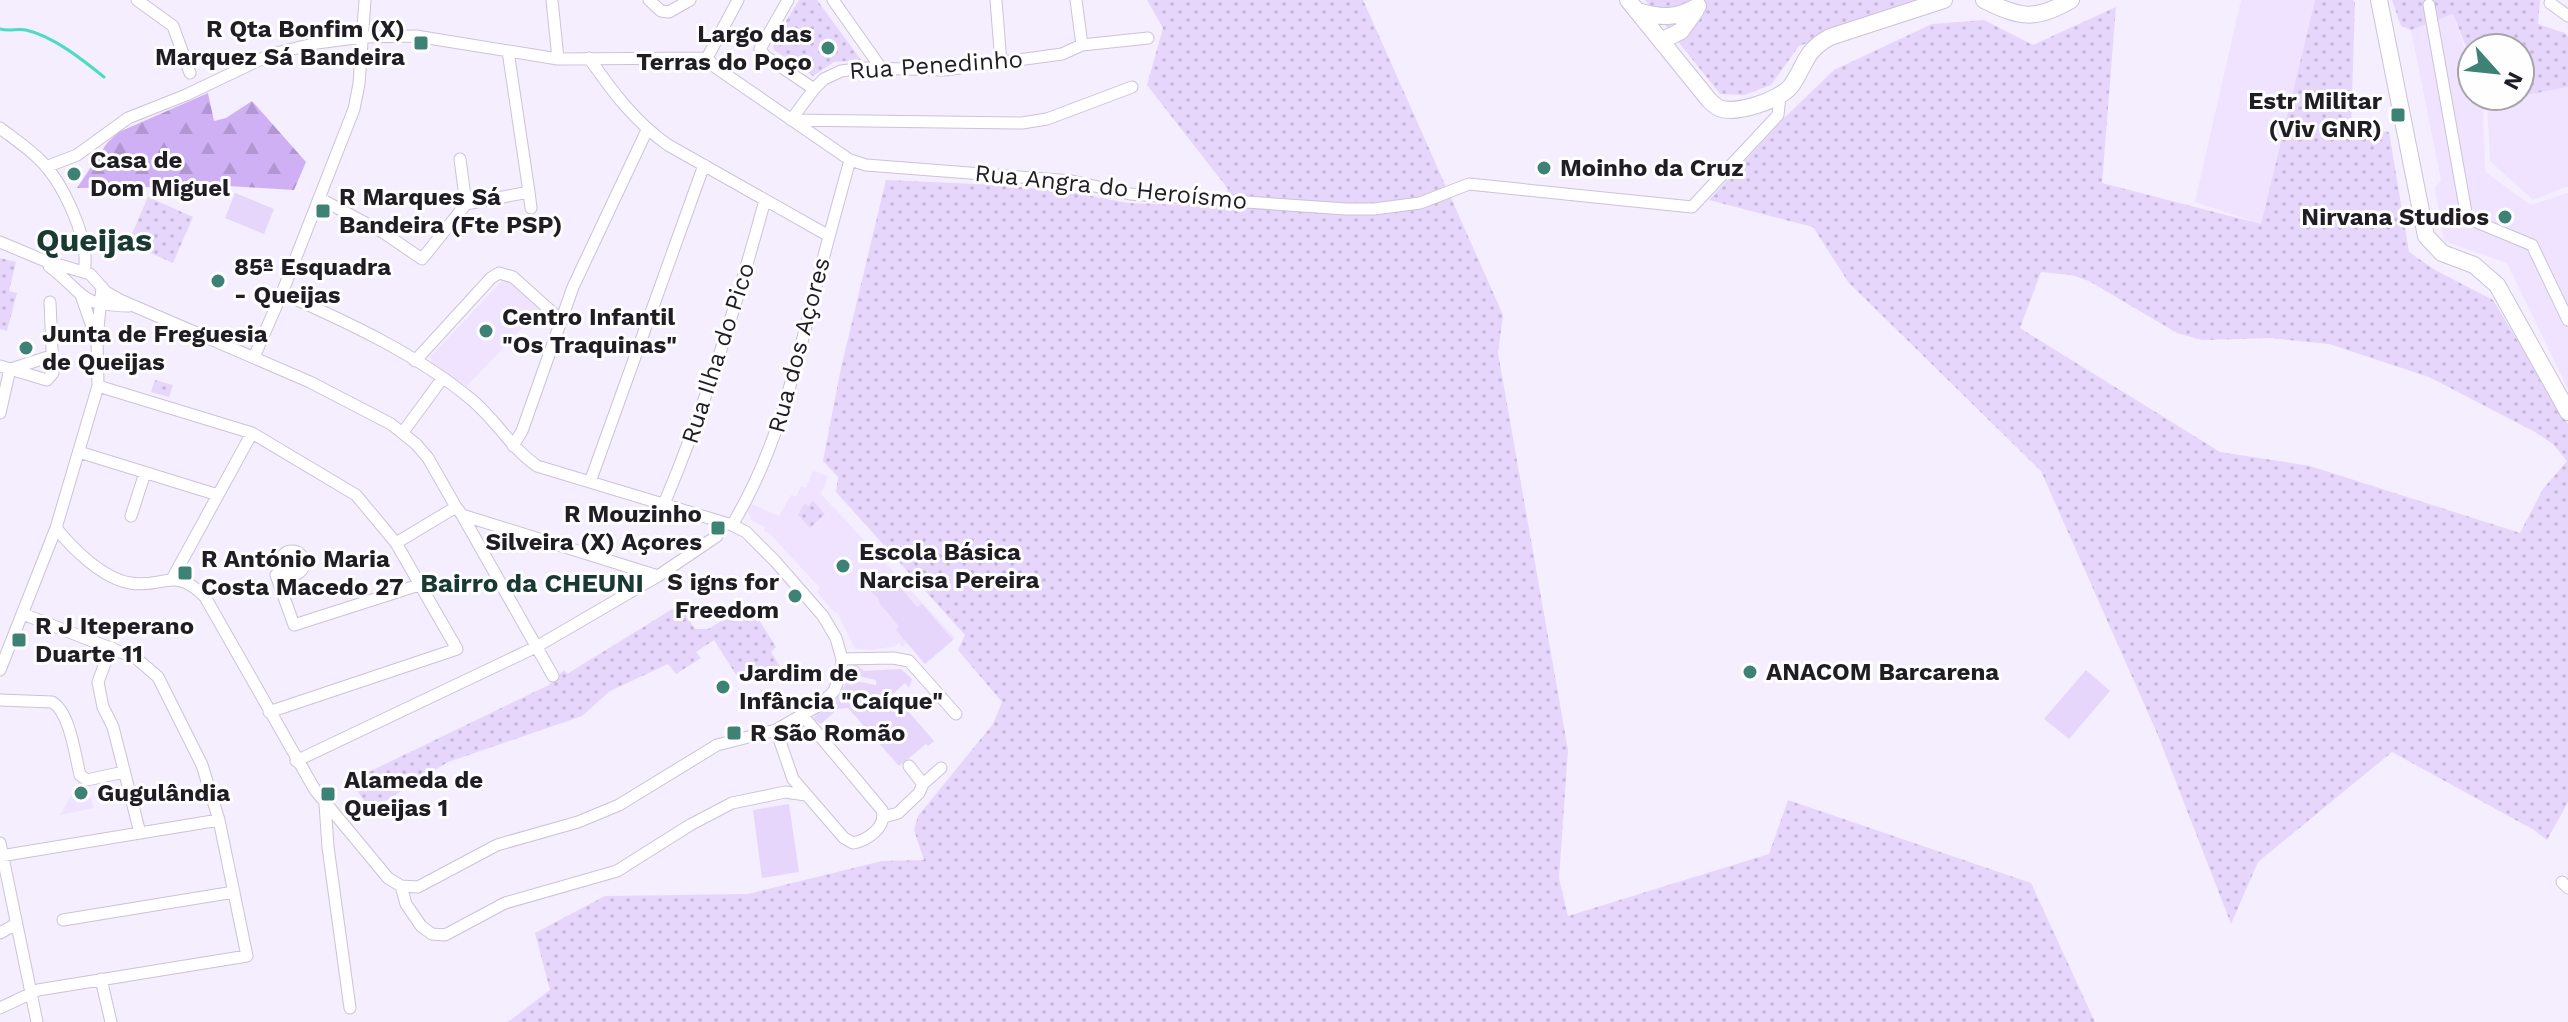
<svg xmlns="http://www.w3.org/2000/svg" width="2568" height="1022" viewBox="0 0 2568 1022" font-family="'Work Sans',sans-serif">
  <defs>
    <pattern id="grass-dots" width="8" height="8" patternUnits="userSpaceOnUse" patternTransform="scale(2)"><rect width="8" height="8" fill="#e6d6fc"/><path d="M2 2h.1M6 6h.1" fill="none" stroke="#c5b7d8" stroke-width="1.8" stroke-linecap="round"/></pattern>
    <pattern id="forest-firs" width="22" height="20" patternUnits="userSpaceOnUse" patternTransform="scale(2)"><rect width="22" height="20" fill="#cfb0f4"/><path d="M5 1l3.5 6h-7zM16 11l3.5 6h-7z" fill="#b197d1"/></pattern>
  </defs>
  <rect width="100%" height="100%" fill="#f5eefe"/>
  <path fill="#efe3ff" d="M2241,0H2315L2261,224L2195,202Z
    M2453,14L2472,72V96H2480L2483,106L2485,172L2531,205L2568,193V389L2507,263L2444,241L2435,188L2441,180L2411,30Z
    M2568,87V186L2533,200L2490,161L2487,102Z
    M503,280L514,283L541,308L467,386L434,366L430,357Z
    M813,471L828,476L821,494L955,638L925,664L907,643L902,647L899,643L895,646L873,650L855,649L837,612L835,613L817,592L820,588L770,534L764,531L765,527L752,521L748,510L751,504L779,516L791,495L796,497L801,486L806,488Z
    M80,780L87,784L94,808L60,815Z"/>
  <path fill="url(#grass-dots)" fill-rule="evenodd" d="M799,0H817L861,60L834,62L813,76L774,50L773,42Z
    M1147,0H1363L1503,315L1498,353L1568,750L1559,878L1568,916L1769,854L1788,800L2031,883L2095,1022H508L550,990L535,933L605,896L748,894L882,861L924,860L914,830L918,816L993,724L1002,702L958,650L965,635L836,492L838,477L823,461L841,368L886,180L999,185L1069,192L1128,203L1221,206L1228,189L1147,85L1163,28Z
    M1645,0H1926L1799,46L1771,85L1744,95L1720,94Z
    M2315,0H2353L2355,2L2351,128L2389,132L2409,252L2435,270L2493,300L2568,424V802L2547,840L2534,830L2392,752L2258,862L2231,924L2157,733L2041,471L1849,283L1813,227L1709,200L1782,120L1834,70L1932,24L1984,20L2033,45L2116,7L2102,183L2261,224ZM2041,272L2071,275L2089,281L2177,333L2202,340L2270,338L2329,344L2429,377L2535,432L2553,444L2567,461L2543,489L2520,533L2310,466L2220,452L2020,328Z
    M2392,0H2540L2538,24L2565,33L2568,37V87L2520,96V48H2472V62L2453,14L2411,30L2401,26Z
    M148,197L193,217L173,263L128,243Z
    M0,258L16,262L9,291L17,293L7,331L0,329Z
    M155,380L173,385L169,397L151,392Z
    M813,501L825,514L810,528L798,515L805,503L808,506Z
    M749,604L776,647L771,652L781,668L773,673L769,668L742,684L714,640L696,652L701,658L676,674L668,664L610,691L582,716L448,762L371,810L350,781L549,685L564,670L567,674L679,605L695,629H708Z"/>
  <path fill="url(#forest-firs)" d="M208,93L214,121L226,118L252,101L306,162L294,190L228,186L77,188L107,143L119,132Z"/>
  <path fill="#e6d6fc" d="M235,193L274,209L264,234L225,218Z
    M889,574L917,607L922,604L953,640L925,664L896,630L899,626L880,604L878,598L870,591Z
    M856,664L864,671L901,669L912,679L909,688L905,683L893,694L934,741L928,746L926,744L899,766L848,708L838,709L821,724L815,720L814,717L838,696L847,682L852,685L855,681L876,685V680L862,677L849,668Z
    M2086,670L2110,691L2069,739L2044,719Z
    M789,804L799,872L762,878L753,810Z"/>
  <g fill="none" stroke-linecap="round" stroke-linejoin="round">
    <path stroke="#4ddbc4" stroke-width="3" d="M0,29C9,32 17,28 26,30C53,36 83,60 104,77"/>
    <defs>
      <path id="street" d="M137,0L173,26L190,73
        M552,0L558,59
        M649,0L661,11L669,12L690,0
        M788,0L760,49L765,56L814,89
        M833,0L881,68
        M996,0L1001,63
        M1076,0L1082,45
        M2550,3L2568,16
        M2429,5L2467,218L2532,245L2568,320
        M589,58C612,91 635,122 668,145L829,236
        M707,58L738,0
        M791,120L814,89L824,79L841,71L865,68L945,70L1062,54L1082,45L1148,38
        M791,120L1022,123L1047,119L1132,87
        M0,128C13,138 28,148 39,159C62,181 91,240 84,272
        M460,159L466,204
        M46,167L77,155L128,118L186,95L272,54L317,43L362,37L416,36L558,59L707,58L715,67L850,160L866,165L1072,181L1130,194L1346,209H1374L1420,203L1469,184L1692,207L1778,115L1780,96
        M529,192L531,208
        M319,198L384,233L422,259L466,204L529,192L508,51
        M0,242L43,260L90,274L106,292L120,300L310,382L391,424L416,444L428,458L456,507
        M49,266C86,294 76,305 129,306
        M82,298L95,335
        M254,357L282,293L354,109L359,84L365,0
        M415,361L491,278L499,273L513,277L561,320
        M0,366L47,380L53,373L50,302
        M11,369L51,356
        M98,386L252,433L356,495L396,543L457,649L269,712
        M0,413L10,369
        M403,432L442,379
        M513,446L522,431L573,287L647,130
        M79,452L218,495
        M590,482L704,165
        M664,504C707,402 736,306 765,200
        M462,515L553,676
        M131,516L145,473
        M732,525C774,456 793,379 812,302C824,254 837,207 850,160
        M56,528C73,549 102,578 130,583C162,589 174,565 205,597L315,790L388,878L401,886L418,887L497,845L578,822L619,805L717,745L776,730L821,704L834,691L840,676L842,659L836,638L823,616L775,561L746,532L732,525L537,466C511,448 496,420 472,400C417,354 347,322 282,293
        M280 563a12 12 0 1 1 24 0a12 12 0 1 1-24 0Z
        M282,570L276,575L294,625L419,585
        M658,576L717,536
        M172,579L252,433
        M111,647L98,682L103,707L113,727L140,833
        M842,659L893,658L909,661L956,714
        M0,670L56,528L98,386L97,339L102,287
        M0,700L52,702C70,712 75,755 80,775L87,780L124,772
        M776,730L793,779L844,838L853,843C868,840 887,827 882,810L803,716
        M296,761L536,647L658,576L462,515L456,507L396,543
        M909,766L923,784
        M325,804L328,847L350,1008
        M884,817L898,813L919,793L923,784L941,768
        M0,843L37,1022
        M0,856L219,820
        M2562,882L2568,888
        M401,886L406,904L421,926L432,934L445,935L505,903L617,871L690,825L732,803L785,792L806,795
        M63,920L234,892
        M0,933L16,924
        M101,979L111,1022
        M0,1008L38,990L247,956L219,820L202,765L158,677L136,658L23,614"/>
      <path id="secondary" d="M1628,0L1709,100C1712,103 1715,106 1719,108C1736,115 1780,100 1791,86C1806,65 1804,51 1830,37L1944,0
        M1984,0C2020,18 2035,21 2071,0
        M2379,0L2426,236L2442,253L2474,265L2497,285L2568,412
        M1637,11C1661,18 1676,19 1698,6
        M1661,41L1681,31L1696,10"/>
    </defs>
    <use href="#street" stroke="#cbc3d7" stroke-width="13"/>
    <use href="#secondary" stroke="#cbc3d7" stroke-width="18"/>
    <use href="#street" stroke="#fff" stroke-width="11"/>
    <use href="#secondary" stroke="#fff" stroke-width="16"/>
  </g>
  <g fill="#3e8276" stroke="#fefefe" stroke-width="3">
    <rect x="413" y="35" width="16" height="16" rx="4"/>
    <circle cx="828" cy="48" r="8"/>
    <rect x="2390" y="107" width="16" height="16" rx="4"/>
    <circle cx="1544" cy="168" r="8"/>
    <circle cx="74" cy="174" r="8"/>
    <rect x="315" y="203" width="16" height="16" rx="4"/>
    <circle cx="2505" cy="217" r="8"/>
    <circle cx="218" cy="281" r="8"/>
    <circle cx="486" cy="331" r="8"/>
    <circle cx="26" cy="348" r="8"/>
    <rect x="710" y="520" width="16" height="16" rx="4"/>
    <circle cx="843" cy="566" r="8"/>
    <rect x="177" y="565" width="16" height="16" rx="4"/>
    <circle cx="795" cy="596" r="8"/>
    <rect x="11" y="632" width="16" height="16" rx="4"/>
    <circle cx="1750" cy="672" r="8"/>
    <circle cx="723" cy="687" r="8"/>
    <rect x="726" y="725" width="16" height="16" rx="4"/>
    <circle cx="81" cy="793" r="8"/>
    <rect x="320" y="786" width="16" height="16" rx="4"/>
  </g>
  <g text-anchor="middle" stroke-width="6" stroke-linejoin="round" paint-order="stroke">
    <g font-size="24" font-weight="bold" fill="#211d25" stroke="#fefefe" text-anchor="start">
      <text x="405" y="37" text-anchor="end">R Qta Bonfim (X)<tspan x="405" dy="28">Marquez Sá Bandeira</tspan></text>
      <text x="812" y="42" text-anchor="end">Largo das<tspan x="812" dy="28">Terras do Poço</tspan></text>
      <text x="2382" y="109" text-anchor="end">Estr Militar<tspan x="2382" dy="28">(Viv GNR)</tspan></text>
      <text x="90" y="168">Casa de<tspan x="90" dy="28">Dom Miguel</tspan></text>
      <text x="1560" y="176">Moinho da Cruz</text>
      <text x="339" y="205">R Marques Sá<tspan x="339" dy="28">Bandeira (Fte PSP)</tspan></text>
      <text x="2489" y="225" text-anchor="end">Nirvana Studios</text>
      <text x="234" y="275">85ª Esquadra<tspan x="234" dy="28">- Queijas</tspan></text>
      <text x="502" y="325">Centro Infantil<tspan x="502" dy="28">"Os Traquinas"</tspan></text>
      <text x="42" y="342">Junta de Freguesia<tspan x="42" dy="28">de Queijas</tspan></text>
      <text x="702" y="522" text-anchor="end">R Mouzinho<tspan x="702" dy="28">Silveira (X) Açores</tspan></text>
      <text x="859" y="560">Escola Básica<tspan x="859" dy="28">Narcisa Pereira</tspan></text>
      <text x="201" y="567">R António Maria<tspan x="201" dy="28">Costa Macedo 27</tspan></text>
      <text x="779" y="590" text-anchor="end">S igns for<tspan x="779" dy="28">Freedom</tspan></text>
      <text x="35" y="634">R J Iteperano<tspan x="35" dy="28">Duarte 11</tspan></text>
      <text x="1766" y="680">ANACOM Barcarena</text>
      <text x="739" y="681">Jardim de<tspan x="739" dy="28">Infância "Caíque"</tspan></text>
      <text x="750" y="741">R São Romão</text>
      <text x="344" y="788">Alameda de<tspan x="344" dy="28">Queijas 1</tspan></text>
      <text x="97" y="801">Gugulândia</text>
    </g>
    <g font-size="24" fill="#211d25" stroke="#fefefe">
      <text transform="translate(936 65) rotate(-4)" y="8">Rua Penedinho</text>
      <text transform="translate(1111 187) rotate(6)" y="8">Rua Angra do Heroísmo</text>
      <text transform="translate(799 345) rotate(-75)" y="8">Rua dos Açores</text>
      <text transform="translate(718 353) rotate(-72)" y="8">Rua Ilha do Pico</text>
    </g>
    <g font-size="26" font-weight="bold" fill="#193933" stroke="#fefefe">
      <text x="532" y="592">Bairro da CHEUNI</text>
    </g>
    <g font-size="32" font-weight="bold" fill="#193933" stroke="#fefefe">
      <text x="94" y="251">Queijas</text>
    </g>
  </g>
  <g transform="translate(2496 72) rotate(117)"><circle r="38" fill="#fefefe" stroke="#a6a4a7" stroke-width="2"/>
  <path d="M0-6L14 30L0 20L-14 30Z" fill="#3e8276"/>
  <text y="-12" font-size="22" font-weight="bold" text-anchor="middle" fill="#211d25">N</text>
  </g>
</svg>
